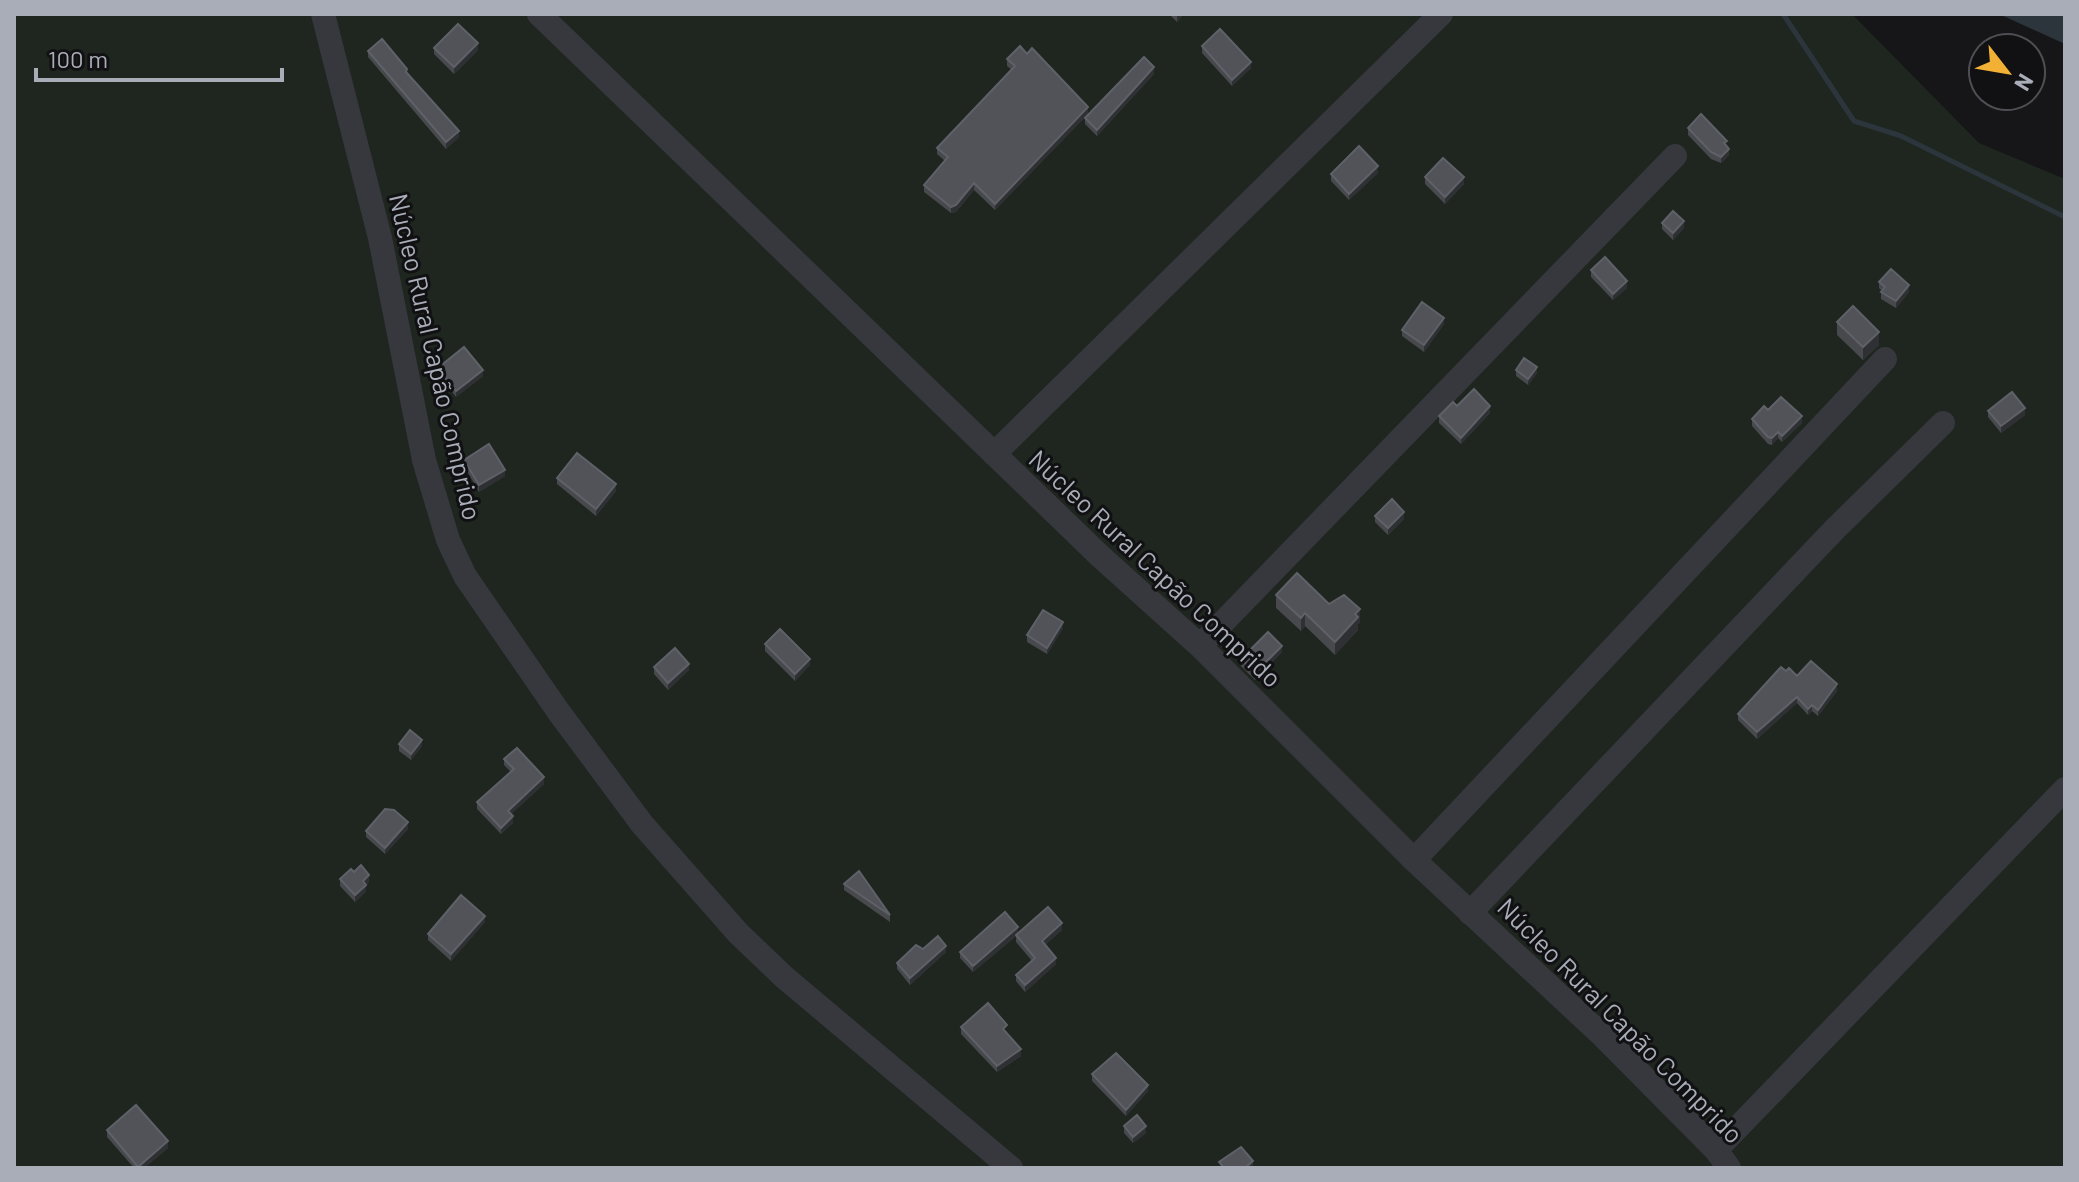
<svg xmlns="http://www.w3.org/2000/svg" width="2079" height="1182" viewBox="0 0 2079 1182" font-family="Barlow,sans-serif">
  <rect width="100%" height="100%" fill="#161618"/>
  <path fill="#1e261f" d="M14,14H1852L1979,143L2065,179V1168H14Z"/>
  <path fill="#2c353c" d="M1999,14H2065V44Z"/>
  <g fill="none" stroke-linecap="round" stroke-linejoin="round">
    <path stroke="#2c353c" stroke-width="5" d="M1783,14L1854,121L1901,136L2065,217"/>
    <path stroke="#37383d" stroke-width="24" d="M323,14L380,238L424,460L448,540L465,576L558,711L642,824L738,933L784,977L1011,1168
      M539,14L1100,556L1200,646L1414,860L1603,1036L1716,1150L1729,1168
      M994,454L1441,14
      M1200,646L1675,156
      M1414,860L1885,359
      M1470,913L1834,530L1943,423
      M1716,1150L2065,789"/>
  </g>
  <path fill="#47494d" d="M1169,14H1184L1177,22Z
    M1202,46L1251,68L1232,86L1202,53Z
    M434,48L478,50L454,74L434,54Z
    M368,51L459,137L446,149L368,57Z
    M1007,59L1088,114L995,210L974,190L956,212L951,213L924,192V185L945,161L937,154V148L1012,70L1007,66Z
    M1154,74L1097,136L1085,124V118Z
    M1688,128L1727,146L1729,155L1721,163L1711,159L1688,135Z
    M1378,173L1349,200L1331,181V174Z
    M1425,177L1464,184L1445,204L1425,184Z
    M1662,223L1684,228L1673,240L1662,229Z
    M1591,270L1627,288L1613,300L1591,277Z
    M1879,282L1909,292L1896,308L1881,299V292L1882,291L1879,288Z
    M1837,322L1879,345L1863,360L1837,335Z
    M1444,324L1424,352L1402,336V330Z
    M438,368L483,376L456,397L438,374Z
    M1516,370L1537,373L1528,385L1516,376Z
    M1457,406L1490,413L1461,444L1439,423V416Z
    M1768,410L1802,423L1782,442L1778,438L1772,445L1768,444L1752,426V419Z
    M1988,411L2025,415L2001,433L1988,417Z
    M464,460L505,476L479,492L464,466Z
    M557,478L616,491L596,516L557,484Z
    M1375,516L1404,519L1388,535L1375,522Z
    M1276,595L1360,622L1358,624V630L1335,655L1305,626L1301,631L1276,608Z
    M1063,628L1047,654L1027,642V635Z
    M765,644L810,665L795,681L765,651Z
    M1282,652L1255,680L1241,666V659Z
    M654,667L689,670L668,690L654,674Z
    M1786,671L1837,691L1818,716L1812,711L1808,715L1797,703L1757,739L1738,720V714Z
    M399,744L422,746L411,760L399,751Z
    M504,759L544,784L511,814L513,823L501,834L477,809V802L511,772L504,765Z
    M408,829L385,854L366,837V831Z
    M354,872L369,882L366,885V891L355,902L340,886V879Z
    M844,884L890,915V922L844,890Z
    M485,922L451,961L428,940V934Z
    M1062,930L1045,945L1056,964L1025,992L1016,981V975L1032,961L1016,942V936L973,972L960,958V952L1018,933Z
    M923,949L946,952L910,985L897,969V963Z
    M961,1027L1007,1031L1006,1033L1021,1056L997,1072L961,1034Z
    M1092,1074L1148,1091L1126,1116L1092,1081Z
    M1124,1126L1146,1133L1133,1143L1124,1133Z
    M107,1130L168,1148L144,1168H134L107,1137Z"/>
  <path fill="#2f3033" d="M1178,14H1184L1177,22V15Z
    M478,43V50L454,74V67Z
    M1251,62V68L1232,86V80Z
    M1154,67V74L1097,136V130Z
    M1088,107V114L995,210V204Z
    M459,131V137L446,149V142Z
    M1729,149V155L1721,163V157Z
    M1378,166V173L1349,200V194Z
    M1464,177V184L1445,204V197Z
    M974,183V190L956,212L951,213V207Z
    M1684,221V228L1673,240V233Z
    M1627,281V288L1613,300V294Z
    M1909,285V292L1896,308V301Z
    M1444,318V324L1424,352V345Z
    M1879,332V345L1863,360V347Z
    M1537,367V373L1528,385V379Z
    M483,370V376L456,397V391Z
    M1490,406V413L1461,444V438Z
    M2025,408V415L2001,433V426Z
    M1802,416V423L1782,442V436Z
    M1778,432V438L1772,445V438Z
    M505,470V476L479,492V485Z
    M616,484V491L596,516V509Z
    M1404,512V519L1388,535V528Z
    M1360,609V622L1358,624V630L1335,655V642Z
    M1305,613V626L1301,631V618Z
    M1063,622V628L1047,654V648Z
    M1282,646V652L1255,680V673Z
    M810,659V665L795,681V674Z
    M689,664V670L668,690V683Z
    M1837,684V691L1818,716V710Z
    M1797,697V703L1757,739V732Z
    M1812,705V711L1808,715V709Z
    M422,740V746L411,760V754Z
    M544,777V784L508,817V811Z
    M513,816V823L501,834V828Z
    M408,822V829L385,854V848Z
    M369,875V882L363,887V881Z
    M366,885V891L355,902V895Z
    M485,916V922L451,961V954Z
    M1062,923V930L1042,948V941Z
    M1018,927V934L973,972V966Z
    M946,946V952L910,985V978Z
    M1056,958V964L1025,992V985Z
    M1021,1049V1056L997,1072V1066Z
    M1148,1085V1091L1126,1116V1110Z
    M1146,1126V1133L1133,1143V1137Z
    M168,1141V1148L144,1168H138V1167Z
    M1253,1161V1168H1245Z"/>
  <path fill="#525359" stroke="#5f6168" stroke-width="2" d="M458,24L478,43L454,67L434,48Z
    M1220,29L1251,62L1232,80L1202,46Z
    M382,39L407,69L406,72L459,131L446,142L368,51Z
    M1020,46L1027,54L1032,48L1088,107L995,204L974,183L956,205L951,207L924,185L948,157L937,148L1015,66L1007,59Z
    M1144,57L1154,67L1097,130L1085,118Z
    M1701,114L1727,141L1724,143L1729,149L1721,157L1711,152L1688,128Z
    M1359,146L1378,166L1349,194L1331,174Z
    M1443,158L1464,177L1445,197L1425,177Z
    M1673,211L1684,221L1673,233L1662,223Z
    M1605,257L1627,281L1613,294L1591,270Z
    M1891,269L1909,285L1896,301L1881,292L1885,287L1879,282Z
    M1422,302L1444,318L1424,345L1402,330Z
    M1853,306L1879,332L1863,347L1837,322Z
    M464,347L483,370L456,391L438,368Z
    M1524,358L1537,367L1528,379L1516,370Z
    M1474,389L1490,406L1461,438L1439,416L1453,402L1457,406Z
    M2012,392L2025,408L2001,426L1988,411Z
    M1781,397L1802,416L1782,436L1778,432L1772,438L1768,437L1752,419L1764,406L1768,410Z
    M489,444L505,470L479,485L464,460Z
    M577,453L616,484L596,509L557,478Z
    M1392,499L1404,512L1388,528L1375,516Z
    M1297,573L1329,604L1344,595L1360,609L1355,614L1358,617L1335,642L1305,613L1301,618L1276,595Z
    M1043,610L1063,622L1047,648L1027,635Z
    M780,629L810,659L795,674L765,644Z
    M1268,632L1282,646L1255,673L1241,659Z
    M675,648L689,664L668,683L654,667Z
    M1811,661L1837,684L1818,710L1812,705L1808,709L1797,697L1757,732L1738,714L1781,667L1786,671L1789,668L1797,676Z
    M410,730L422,740L411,754L399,744Z
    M517,748L544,777L508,811L513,816L501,828L477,802L514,769L504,759Z
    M385,809L394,810L408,822L385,848L366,831Z
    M361,865L369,875L363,881L366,885L355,895L340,879L351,869L354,872Z
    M859,871L890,915L844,884Z
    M461,895L485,916L451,954L428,934Z
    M1048,907L1062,923L1042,941L1056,958L1025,985L1016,975L1035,958L1016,935Z
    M1005,912L1018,927L973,966L960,952Z
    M938,936L946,946L910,978L897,963L916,945L923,949Z
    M988,1003L1007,1025L1003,1029L1021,1049L997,1066L961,1027Z
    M1116,1053L1148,1085L1126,1110L1092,1074Z
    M136,1105L168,1141L138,1167L107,1130Z
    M1137,1115L1146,1126L1133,1137L1124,1126Z
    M1241,1147L1253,1161L1245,1168H1224L1219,1162Z"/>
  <g text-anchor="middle" stroke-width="6" stroke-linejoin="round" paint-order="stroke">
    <g font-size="26" fill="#a8adb8" stroke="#111113">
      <text transform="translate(435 357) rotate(77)" y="9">Núcleo Rural Capão Comprido</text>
      <text transform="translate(1155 569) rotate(43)" y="9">Núcleo Rural Capão Comprido</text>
      <text transform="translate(1620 1021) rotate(45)" y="9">Núcleo Rural Capão Comprido</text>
    </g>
  </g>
  <rect width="2079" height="1182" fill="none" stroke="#a8adb8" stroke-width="32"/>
  <g transform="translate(2007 72) rotate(121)"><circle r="38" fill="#111113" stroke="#4d4f55" stroke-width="2"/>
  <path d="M0-6L14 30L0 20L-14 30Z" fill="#f2b134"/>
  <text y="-12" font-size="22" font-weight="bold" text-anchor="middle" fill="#a8adb8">N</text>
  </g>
  <path d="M36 68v12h246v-12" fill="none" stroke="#a8adb8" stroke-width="4"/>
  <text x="48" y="68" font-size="24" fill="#a8adb8" stroke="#111113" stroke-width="6" paint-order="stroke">100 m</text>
</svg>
